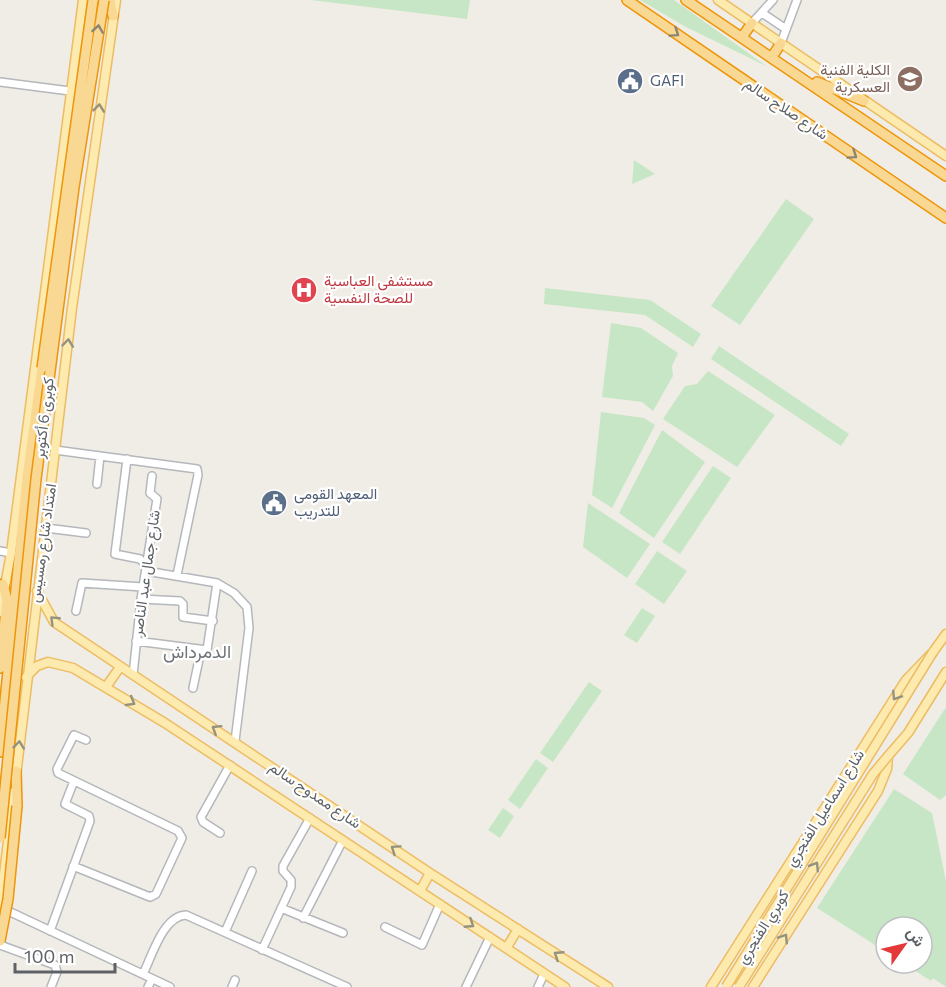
<svg xmlns="http://www.w3.org/2000/svg" width="946" height="987" viewBox="0 0 946 987" font-family="Commissioner,Vazirmatn,sans-serif">
  <rect width="100%" height="100%" fill="#f0ede7"/>
  <path fill="#c7e6c5" d="M311,0H470L467,19Z
    M640,0H674L768,67L684,26Z
    M634,160L655,174L632,184Z
    M786,199L814,219L740,325L711,306Z
    M545,288L650,300L701,334L693,347L645,315L544,304Z
    M611,323L641,328L678,353L672,366L673,376L653,411L642,402L602,397Z
    M719,346L849,434L841,446L711,359Z
    M708,371L775,415L737,467L663,419L685,386L697,384Z
    M601,412L644,418L655,425L612,508L592,495Z
    M662,430L705,462L654,538L619,513Z
    M713,466L731,478L680,554L662,542Z
    M588,503L650,544L627,578L583,547Z
    M657,551L687,571L664,604L635,584Z
    M642,608L655,616L637,643L624,635Z
    M589,682L602,691L553,762L540,753Z
    M946,707V795L940,800L903,774Z
    M536,759L548,768L520,809L508,800Z
    M894,789L932,813L946,881V987L933,978L931,981L903,963H922V927H886V952L817,908Z
    M503,808L514,816L500,838L488,830Z"/>
  <g fill="none" stroke-linecap="round" stroke-linejoin="round">
    <defs>
      <path id="minor" d="M762,13L786,29
        M752,23L773,0
        M781,43L797,0
        M0,82L70,91
        M55,450L197,469L198,475L177,575
        M127,459L115,554L140,559L152,572L217,583L234,593L247,607L249,628L235,741
        M97,484L100,456
        M46,528L86,533
        M0,551L11,553
        M141,599L180,601L183,604V617L213,621
        M76,611L82,583L143,587
        M136,641L207,650L217,583
        M133,675L141,599L157,499L150,493L152,476
        M193,688L201,650
        M220,833L203,822L201,817L230,765
        M73,866L150,897L156,894L182,838L178,831L58,773L57,769L74,735L86,740
        M281,908L343,933
        M4,909L170,987
        M303,918L343,840
        M385,927L422,945L440,904
        M50,931L90,821L89,816L65,804L74,781
        M225,932L252,871
        M0,945L55,965L57,972L51,987
        M262,950L291,887V880L283,871V866L310,818
        M143,974C152,956 163,916 186,915L347,987
        M148,987L152,979
        M232,987L235,980
        M466,987L490,937
        M538,987L544,974"/>
      <path id="major" d="M718,0L946,156
        M37,591L54,622L430,873L608,987
        M0,612L11,553L83,0
        M26,677L37,666L48,662L73,668L165,723L565,987
        M106,687L120,667
        M16,776L72,308L116,0
        M420,891L430,873
        M0,907L14,792
        M507,947L518,929
        M711,987L906,680L933,652L946,634
        M753,987L878,791L887,769L888,756L908,733L946,672"/>
      <path id="highway" d="M110,0L113,16
        M627,0L946,218
        M686,0L946,176
        M742,37L752,23
        M772,57L781,43
        M817,82L864,101
        M0,668L7,600L3,584
        M0,752L27,477L42,368
        M16,771L17,806"/>
    </defs>
    <use href="#minor" stroke="#b4b7bb" stroke-width="10"/>
    <use href="#major" stroke="#edbc63" stroke-width="11"/>
    <use href="#highway" stroke="#ee9509" stroke-width="12"/>
    <use href="#minor" stroke="#fff" stroke-width="7"/>
    <use href="#major" stroke="#fceaaf" stroke-width="8"/>
    <use href="#highway" stroke="#f9d894" stroke-width="9"/>
    <defs>
      <path id="major-bridge" d="M726,987L933,652
        M739,987L873,774L888,756"/>
      <path id="highway-bridge" d="M42,368L93,0
        M0,838L36,479L74,187L104,0
        M0,941L8,899L17,806"/>
    </defs>
    <use href="#major-bridge" stroke="#edbc63" stroke-width="11" stroke-linecap="butt"/>
    <use href="#highway-bridge" stroke="#ee9509" stroke-width="12" stroke-linecap="butt"/>
    <use href="#major-bridge" stroke="#fceaaf" stroke-width="8"/>
    <use href="#highway-bridge" stroke="#f9d894" stroke-width="9"/>
  </g>
  <defs><path id="oneway-chevron" d="M-2-3.5L2.5 0L-2 3.5" fill="none" stroke-width="1.6" stroke-linecap="round" stroke-linejoin="round" transform="scale(1.5)"/></defs>
  <g stroke="#8c8574">
    <use href="#oneway-chevron" transform="translate(98 29) rotate(-81)"/>
    <use href="#oneway-chevron" transform="translate(675 33) rotate(34)"/>
    <use href="#oneway-chevron" transform="translate(853 155) rotate(34)"/>
  </g>
  <g stroke="#959280">
    <use href="#oneway-chevron" transform="translate(99 108) rotate(-83)"/>
    <use href="#oneway-chevron" transform="translate(68 343) rotate(-83)"/>
    <use href="#oneway-chevron" transform="translate(54 620) rotate(-136)"/>
    <use href="#oneway-chevron" transform="translate(896 696) rotate(123)"/>
    <use href="#oneway-chevron" transform="translate(131 702) rotate(31)"/>
    <use href="#oneway-chevron" transform="translate(216 729) rotate(-148)"/>
    <use href="#oneway-chevron" transform="translate(19 745) rotate(-84)"/>
    <use href="#oneway-chevron" transform="translate(395 849) rotate(-146)"/>
    <use href="#oneway-chevron" transform="translate(815 866) rotate(-58)"/>
    <use href="#oneway-chevron" transform="translate(470 924) rotate(33)"/>
    <use href="#oneway-chevron" transform="translate(784 938) rotate(-57)"/>
    <use href="#oneway-chevron" transform="translate(558 955) rotate(-147)"/>
  </g>
  <defs>
    <symbol id="university-disc" viewBox="-11 -11 22 22"><circle r="9.5" fill="#8d6e63" stroke="#fff"/><path d="M0-5L7-2L0 1L-7-2ZM-4 1L0 2.5L4 1V4Q0 6-4 4Z" fill="#fff"/></symbol>
    <symbol id="civic-disc" viewBox="-11 -11 22 22"><circle r="9.5" fill="#5c6f8a" stroke="#fff"/><path d="M-.6-6.5H3V-4.5H.6V-3L4-1V1h2V6H-6V1h2V-1L-.6-3ZM-1.2 2.5V6h2.4V2.5Z" fill="#fff"/></symbol>
    <symbol id="hospital-disc" viewBox="-11 -11 22 22"><circle r="9.5" fill="#e0444e" stroke="#fff"/><path d="M-5-5h3v3.5h4V-5h3V5h-3V1.5h-4V5h-3Z" fill="#fff"/></symbol>
  </defs>
  <g fill-rule="evenodd">
    <use href="#university-disc" x="895" y="64" width="30" height="30"/>
    <use href="#civic-disc" x="615" y="66" width="30" height="30"/>
    <use href="#hospital-disc" x="289" y="275" width="30" height="30"/>
    <use href="#civic-disc" x="259" y="488" width="30" height="30"/>
  </g>
  <g text-anchor="middle" stroke-width="4.5" stroke-linejoin="round" paint-order="stroke">
    <g font-size="15" fill="#785e54" stroke="#fff" text-anchor="end">
      <text x="890" y="75">الكلية الفنية<tspan x="890" dy="17">العسكرية</tspan></text>
    </g>
    <g font-size="15" fill="#4e5e75" stroke="#fff" text-anchor="start">
      <text x="650" y="86">GAFI</text>
      <text x="294" y="499">المعهد القومى<tspan x="294" dy="17">للتدريب</tspan></text>
    </g>
    <g font-size="15" fill="#5e6266" stroke="#fff">
      <text transform="translate(786 109) rotate(34)" y="5">شارع صلاح سالم</text>
      <text transform="translate(44 418) rotate(-83)" y="5">كوبرى 6 أكتوبر</text>
      <text transform="translate(43 543) rotate(-82)" y="5">امتداد شارع رمسيس</text>
      <text transform="translate(146 573) rotate(-82)" y="5">شارع جمال عبد الناصر</text>
      <text transform="translate(315 795) rotate(34)" y="5">شارع ممدوح سالم</text>
      <text transform="translate(825 808) rotate(-58)" y="5">شارع اسماعيل الفنجري</text>
      <text transform="translate(763 927) rotate(-58)" y="5">كوبري الفنجري</text>
    </g>
    <g font-size="15" fill="#be3a42" stroke="#fff" text-anchor="start">
      <text x="324" y="286">مستشفى العباسية<tspan x="324" dy="17">للصحة النفسية</tspan></text>
    </g>
    <g font-size="18" fill="#6f7478" stroke="#fff">
      <text x="197" y="658">الدمرداش</text>
    </g>
  </g>
  <g transform="translate(904 945) rotate(56)"><circle r="28" fill="#ffffff" stroke="#bfc0c2" stroke-width="1.5"/>
  <path d="M0-4.5L10 22L0 15L-10 22Z" fill="#e33a39"/>
  <text y="-9" font-size="16" font-weight="bold" text-anchor="middle" fill="#5e6266">ش</text>
  </g>
  <path d="M15 963v9h100v-9" fill="none" stroke="#5e6266" stroke-width="3"/>
  <text x="24" y="963" font-size="18" fill="#5e6266" stroke="#ffffff" stroke-width="4.5" paint-order="stroke">100 m</text>
</svg>
